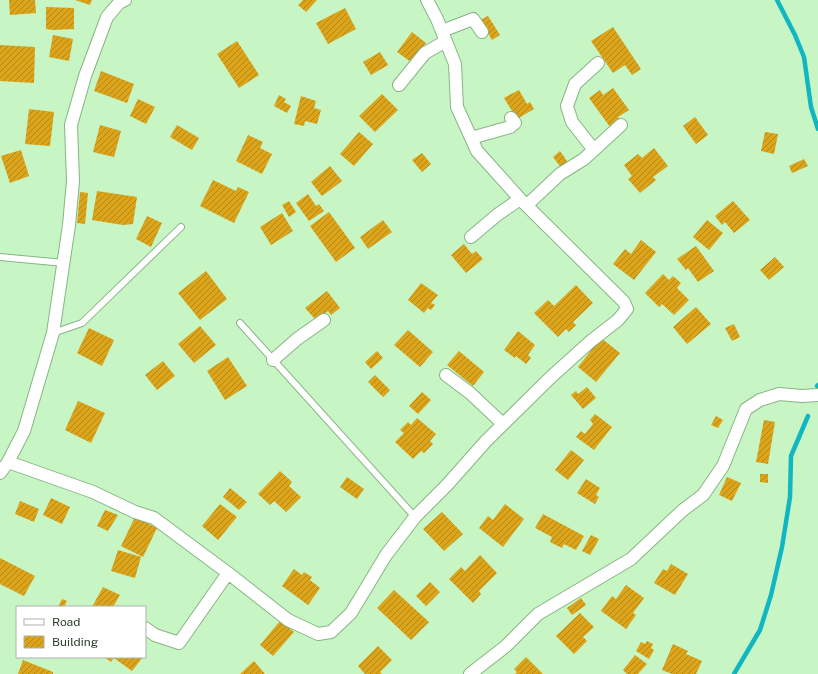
<svg xmlns="http://www.w3.org/2000/svg" width="818" height="674" viewBox="0 0 818 674" font-family="'Public Sans',sans-serif">
  <defs>
    <pattern id="building-hatch" width="6" height="6" patternUnits="userSpaceOnUse"><rect width="6" height="6" fill="#dba41a"/><path d="M-1 1l2-2M0 6l6-6M5 7l2-2" fill="none" stroke="#b28717"/></pattern>
  </defs>
  <rect width="100%" height="100%" fill="#c7f6c4"/>
  <g fill="none" stroke-linecap="round" stroke-linejoin="round">
    <path stroke="#10b7c3" stroke-width="4.5" d="M777,0L795,35L804,57L811,107L818,129
      M817,386L818,385
      M734,674L760,630L771,595L782,547L790,497L791,456L808,416"/>
  </g>
  <path fill="url(#building-hatch)" d="M9,0H35L36,13L10,15Z
    M75,0H92L90,5Z
    M303,0H317L306,12L298,5Z
    M46,7L74,8V29L53,30L46,29Z
    M345,8L356,29L328,44L316,23Z
    M488,16L500,35L492,40L480,20Z
    M613,27L641,69L632,75L625,65L613,73L591,41Z
    M412,32L426,43L411,62L397,52Z
    M53,35L73,39L69,61L49,57Z
    M237,41L259,75L239,88L217,54Z
    M0,45L35,47L34,83L0,81Z
    M380,52L388,65L371,75L363,62Z
    M101,71L134,84L127,103L94,91Z
    M613,88L629,110L618,117L620,120L610,127L589,98L600,90L603,95Z
    M519,90L527,104L530,102L534,109L517,119L504,98Z
    M382,94L398,110L375,132L359,116Z
    M279,95L286,99L284,102L291,106L287,113L274,106Z
    M301,96L316,101L314,108L321,110L317,124L305,121L304,126L294,124Z
    M138,99L155,107L146,124L130,116Z
    M29,109L54,112L50,146L25,144Z
    M695,117L708,135L696,144L683,126Z
    M100,125L121,131L114,157L93,152Z
    M177,125L199,138L192,150L170,137Z
    M359,132L373,144L354,166L340,154Z
    M765,132L778,134L774,154L761,151Z
    M248,135L263,142L260,148L272,154L262,174L236,161Z
    M654,148L668,166L653,177L656,180L640,193L628,179L632,176L624,165L638,154L642,158Z
    M21,150L29,176L10,183L1,156Z
    M560,151L569,164L562,169L553,157Z
    M422,153L431,164L422,172L412,160Z
    M804,159L808,166L792,173L789,166Z
    M330,166L342,181L322,196L311,182Z
    M213,180L236,191L238,187L249,192L234,223L200,206Z
    M97,191L137,197L133,224L123,225L92,220Z
    M80,192L88,193L85,224L77,223Z
    M308,194L316,206L319,204L324,211L309,221L296,203Z
    M289,201L296,212L289,217L282,205Z
    M733,201L750,220L734,233L725,222L722,225L715,216Z
    M329,212L355,248L336,262L310,226Z
    M282,213L293,231L271,245L260,227Z
    M147,216L162,223L151,247L136,239Z
    M383,220L392,232L368,249L360,237Z
    M707,220L723,233L709,250L693,237Z
    M641,240L656,252L634,280L613,264L625,249L631,254Z
    M464,244L472,254L476,251L483,259L466,273L451,255Z
    M696,246L714,271L698,282L688,268L686,270L677,259Z
    M775,257L784,267L769,280L760,270Z
    M206,271L227,299L200,320L178,293Z
    M663,274L669,280L673,276L681,283L677,288L689,300L674,315L662,304L659,307L645,293Z
    M421,283L438,295L431,303L435,305L431,310L428,308L424,313L408,300Z
    M576,285L593,303L573,322L576,325L569,332L566,329L558,337L534,313L548,300L554,306Z
    M327,291L340,308L331,315L328,311L316,320L305,308Z
    M696,307L711,324L687,344L673,327Z
    M734,324L740,337L732,341L725,328Z
    M200,326L216,345L194,363L178,344Z
    M89,328L114,340L102,366L77,353Z
    M408,330L433,352L420,367L394,345Z
    M518,331L535,345L528,355L531,358L526,364L516,356L515,358L504,350Z
    M601,338L620,353L596,382L578,367Z
    M377,351L383,358L371,369L365,362Z
    M459,351L484,372L473,386L447,365Z
    M228,357L247,386L225,400L207,371Z
    M163,361L175,376L157,390L145,375Z
    M375,375L390,390L383,397L368,382Z
    M587,387L596,398L583,409L571,395L576,391L578,394Z
    M422,392L431,400L418,414L409,406Z
    M78,401L105,413L91,443L65,430Z
    M595,414L612,427L594,450L576,437L581,431L585,434L593,424L590,420Z
    M716,416L723,420L718,428L711,425Z
    M417,418L436,434L430,441L433,444L424,453L421,451L413,459L395,442L404,433L400,430L408,422L411,425Z
    M764,420L775,422L768,464L756,462Z
    M571,450L584,460L568,480L555,470Z
    M280,471L292,482L289,486L301,497L286,512L274,501L270,505L258,494Z
    M760,474H768V483L760,482Z
    M347,477L364,489L357,499L340,487Z
    M727,477L741,483L732,501L719,495Z
    M586,479L600,488L596,495L599,497L595,504L577,493Z
    M230,488L247,502L239,510L223,497Z
    M51,498L70,507L62,524L43,515Z
    M20,501L39,509L34,522L15,514Z
    M220,504L237,517L218,540L202,526Z
    M505,504L524,519L503,547L479,528L488,516L493,520Z
    M105,510L118,515L108,531L97,526Z
    M442,512L463,534L444,551L423,529Z
    M543,514L584,536L576,550L564,544L562,548L550,542L552,537L535,528Z
    M135,517L157,528L143,557L121,546Z
    M591,535L599,539L590,555L582,551Z
    M118,550L141,557L135,578L111,571Z
    M480,555L497,573L479,591L481,594L473,603L449,579L461,567L465,571Z
    M0,558L35,576L24,596L0,584Z
    M671,564L688,574L675,595L654,583L663,569L667,571Z
    M294,569L302,575L304,572L312,577L310,580L320,588L308,605L282,586Z
    M430,582L440,592L426,606L416,596Z
    M626,585L644,598L633,613L636,615L626,629L601,611L612,596L616,599Z
    M103,587L120,595L113,607H92Z
    M394,590L429,622L411,640L377,608Z
    M581,598L586,605L572,615L567,608Z
    M62,599L67,601L64,607H58Z
    M580,613L594,627L583,637L587,641L574,654L556,636Z
    M280,621L294,632L273,656L260,645Z
    M647,641L653,644L651,648L654,650L649,659L636,651L641,642L645,644Z
    M673,644L688,651L686,654L702,661L696,674H672L662,670Z
    M378,646L392,660L380,672L382,674H365L358,666Z
    M635,655L647,664L638,674H627L623,670Z
    M104,657H143L132,671L114,658L111,662Z
    M526,657L543,674H515L517,672L514,669Z
    M23,660L53,672V674H18Z
    M254,661L265,674H240Z"/>
  <g fill="none" stroke-linecap="round" stroke-linejoin="round">
    <defs>
      <path id="service" d="M0,257L64,263
        M240,323L415,517
        M53,333L82,323L181,227"/>
      <path id="minor" d="M442,31L473,19L482,32
        M399,85L425,53L446,41
        M471,138L510,127L515,123L511,118
        M594,150L572,122L567,106L575,84L598,63
        M527,205L560,174L584,159L621,125
        M471,237L497,215L520,199
        M273,360L297,339L324,320
        M446,375L470,393L503,424
        M8,462L93,492L135,512L154,518L228,573L288,620L318,634L331,632L351,613L386,555L415,517L447,485L486,441L551,377L591,341L618,320L627,309L624,302L520,199L477,151L457,107L455,64L437,19L427,0
        M0,473L8,462L24,431L53,333L69,225L73,181L71,125L85,76L107,17L119,3L125,0
        M145,628L155,635L179,643L228,573
        M470,674L506,646L538,614L631,559L683,510L703,495L723,466L746,409L760,400L779,394L802,396L818,395"/>
    </defs>
    <use href="#service" stroke="#88b485" stroke-width="8"/>
    <use href="#minor" stroke="#88b485" stroke-width="14"/>
    <use href="#service" stroke="#fff" stroke-width="6"/>
    <use href="#minor" stroke="#fff" stroke-width="12"/>
  </g>
  <rect x="16" y="606" width="130" height="52" fill="#ffffff" stroke="#abb2aa"/>
  <rect x="24" y="619" width="20" height="6" fill="#ffffff" stroke="#abb2aa"/>
  <text x="52" y="626" font-size="12" fill="#2c3f2b">Road</text>
  <rect x="24" y="636" width="20" height="12" fill="url(#building-hatch)" stroke="#abb2aa"/>
  <text x="52" y="646" font-size="12" fill="#2c3f2b">Building</text>
</svg>
